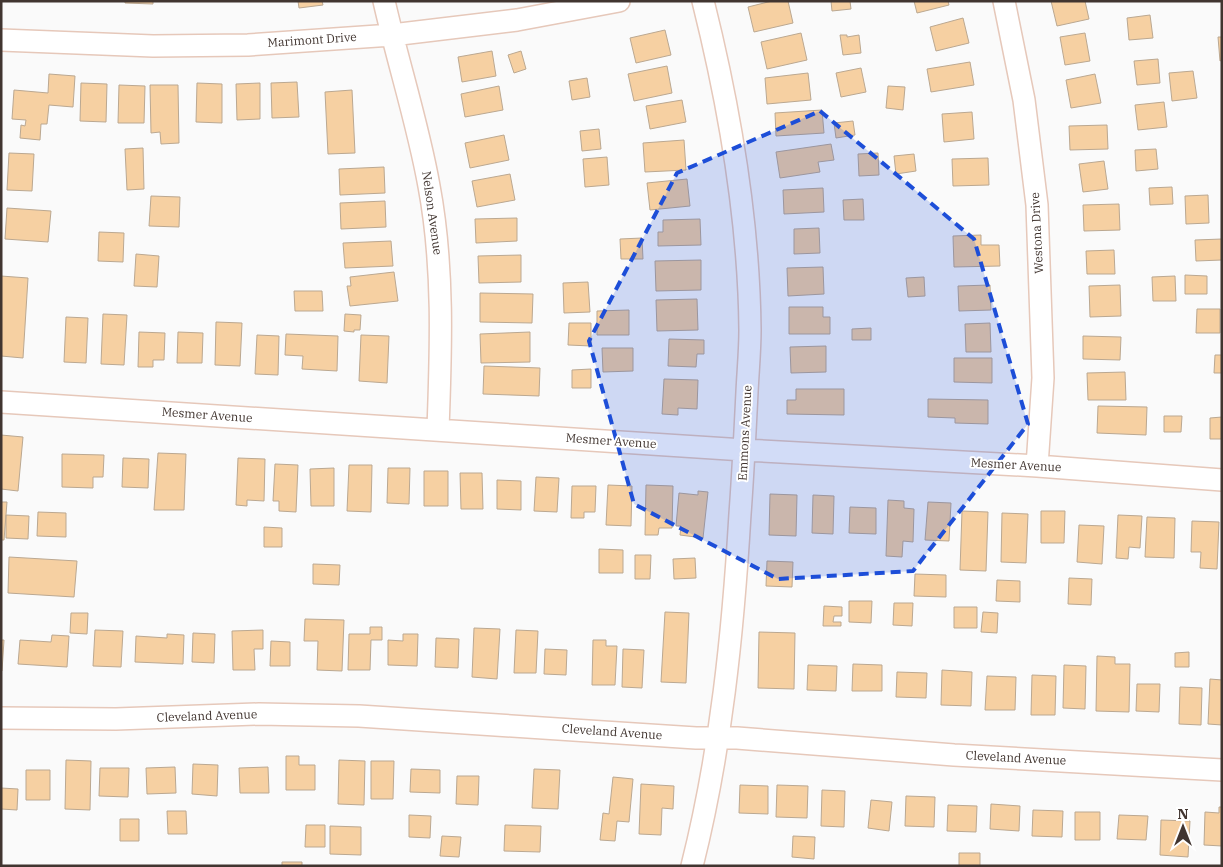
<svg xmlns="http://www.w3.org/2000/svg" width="1223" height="867" viewBox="0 0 1223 867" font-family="'IBM Plex Serif',serif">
  <rect width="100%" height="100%" fill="#fafafa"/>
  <path fill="#f6d0a2" stroke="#bba891" d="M125,1H153V4L125,3Z
    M298,1H322L323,5L299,8Z
    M772,1H788L793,23L754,32L748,7Z
    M831,1H850L851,9L832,11Z
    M914,1H948L949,5L917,13Z
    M1051,1H1085L1089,19L1057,26Z
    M1150,15L1153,38L1129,40L1127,18Z
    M963,18L969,43L936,51L930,27Z
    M665,30L671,55L636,63L630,38Z
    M801,33L807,60L767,69L761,42Z
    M1085,33L1090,61L1065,65L1060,37Z
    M840,35H847V37L859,35L861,53L843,55Z
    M1218,37H1222V60L1220,61Z
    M492,51L496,76L462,82L458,57Z
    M521,51L526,69L514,73L508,55Z
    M1158,59L1160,83L1137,85L1134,61Z
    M970,62L974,85L931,92L927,69Z
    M667,66L672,93L634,101L628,74Z
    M861,68L866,92L841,97L836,73Z
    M1193,71L1197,98L1172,101L1169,73Z
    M808,73L811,100L767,104L765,78Z
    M49,74L75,76L73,107L49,105L47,124H41L40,140L20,138L21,125L25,126L26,120L12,119L14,90L48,93Z
    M1095,74L1101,103L1071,108L1066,80Z
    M587,78L590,97L572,100L569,81Z
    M297,82L299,117L272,118L271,83Z
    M81,83L107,84L106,122L80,121Z
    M197,83L222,84V123L196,122Z
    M260,83V119L237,120L236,84Z
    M119,85L145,86L144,123H118Z
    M150,85H178L179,143L161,144L160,132L151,133Z
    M499,86L503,110L465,117L461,94Z
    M888,86L905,87L903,110L886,108Z
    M352,90L355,153L328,154L325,92Z
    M682,100L686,122L650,129L646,106Z
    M1164,102L1167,127L1138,130L1135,105Z
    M822,110L824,133L776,136L775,113Z
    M972,112L974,139L944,142L942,114Z
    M853,121L855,135L836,138L834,123Z
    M1107,125L1108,149L1070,150L1069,126Z
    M599,129L601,149L582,151L580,131Z
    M504,135L509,160L470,168L465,143Z
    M684,140L686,170L645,172L643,143Z
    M831,144L834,160L818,162L820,172L780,178L776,152Z
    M143,148L144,189L127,190L125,149Z
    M1156,149L1158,169L1136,171L1135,150Z
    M9,153L34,154L32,191L7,190Z
    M878,153L879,175L859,176L858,154Z
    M914,154L916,171L896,174L894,156Z
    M607,157L609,185L585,187L583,159Z
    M988,158L989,185L953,186L952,159Z
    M1104,161L1108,189L1083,192L1079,164Z
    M384,167L385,193L340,195L339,169Z
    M510,174L515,200L477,207L472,181Z
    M687,179L690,206L650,210L647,183Z
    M1172,187L1173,204L1150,205L1149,188Z
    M823,188L824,212L784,214L783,190Z
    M1208,195L1209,223L1186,224L1185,196Z
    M151,196L180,197L179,227L149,226Z
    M863,199L864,220H844L843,200Z
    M385,201L386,227L341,229L340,203Z
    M1119,204L1120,230L1084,231L1083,205Z
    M7,208L51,211L48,242L5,239Z
    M517,218V241L476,243L475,219Z
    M700,219L701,245L658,246V232H663V220Z
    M819,228L820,253L794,254V229Z
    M99,232L124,233L123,262L98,261Z
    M981,235V245H999L1000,266L954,267L953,236Z
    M642,238L643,259H621L620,239Z
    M1222,239V260L1196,261L1195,240Z
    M391,241L393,266L345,268L343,243Z
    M1114,250L1115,274H1087L1086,251Z
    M136,254L159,256L157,287L134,286Z
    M521,255V282L479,283L478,256Z
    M701,260V290L656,291L655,261Z
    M823,267L824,294L788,296L787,268Z
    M394,272L398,301L350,306L347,286H351L350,277Z
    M1185,275L1207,276V294H1185Z
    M1,276L28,278L23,358L1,356Z
    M1175,276L1176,301H1153L1152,277Z
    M924,277L925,296L908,297L906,278Z
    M588,282L590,312L564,313L563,283Z
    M990,285L991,310L959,311L958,286Z
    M1120,285L1121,316L1090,317L1089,286Z
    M294,291H322L323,311H295Z
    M480,293L533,294L532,323L480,322Z
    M697,299L698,330L657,331L656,300Z
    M789,307H823V317H830V334H789Z
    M1197,309H1220V333H1196Z
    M629,310V335H597V311Z
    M103,314L127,315L124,365L101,364Z
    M345,314L361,315L360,330H354V332L344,331Z
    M66,317L88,318L86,363L64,362Z
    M216,322L242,323L240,366L215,365Z
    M569,323H591V346L568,345Z
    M990,323L991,352H966L965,324Z
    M871,328V340H852V329Z
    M139,332L165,333L164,360H153V367H138Z
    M178,332L203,333L202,363H177Z
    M530,332V362L481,363L480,334Z
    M286,334L338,336L337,371L302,369L303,356L285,355Z
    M257,335L279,336L278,375L255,374Z
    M361,335L389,336L387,383L359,381Z
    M1083,336L1121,337L1120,360L1083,359Z
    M669,339L704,340V354H697L696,367L668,366Z
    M826,346V372L791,373L790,347Z
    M602,348H633V371L603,372Z
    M1215,355H1222V373H1214Z
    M954,358H992V383L954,382Z
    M484,366L540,368L539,396L483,394Z
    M591,369V388H572V370Z
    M1125,372L1126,400H1088L1087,373Z
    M664,379L698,380L697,409L678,408V415L662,414Z
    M796,389H844V415L787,414V400H796Z
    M928,399L988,400V424L955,423V418L928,417Z
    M1098,406L1147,407L1146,435L1097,433Z
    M1164,416H1182L1181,432H1164Z
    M1222,417V439H1210V418Z
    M1,435L23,437L18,491L1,489Z
    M158,453L186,454L184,510H154Z
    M62,454L104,455L103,477H93V488L62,487Z
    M123,458L149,459L148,488L122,487Z
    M238,458L265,459L264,501L247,500V506L236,505Z
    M275,464L298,465L296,512L279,511V501H273Z
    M349,465H372L371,512L347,511Z
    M334,468V506H311L310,469Z
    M388,468H410L409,504L387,503Z
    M424,471H448V506H424Z
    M460,473H482L483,509H461Z
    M536,477L559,478L557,512L534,511Z
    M497,480L521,481V510L497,509Z
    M608,485L632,486L631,526L606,525Z
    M646,485L673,486L672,528H659L658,535H645Z
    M572,486H596L595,512H584V518H571Z
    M698,491L708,492L703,538L680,535L681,526H676L679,493L698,495Z
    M770,494L797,495L796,536L769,535Z
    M813,495L834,496L833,534L812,533Z
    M888,500L904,501V508L914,509L913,542L903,541L902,557L886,556Z
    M1,502H7L4,540H1Z
    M928,502L951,503L949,541L925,540Z
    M850,507L876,508V534L849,533Z
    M962,511L988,512L986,571L960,570Z
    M1041,511H1065L1064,543H1041Z
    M38,512L66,513V537L37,536Z
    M1002,513L1028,514L1026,563L1001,562Z
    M6,515L29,516L28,539L6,538Z
    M1118,515L1142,516L1140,548L1129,547L1128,559L1116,558Z
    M1147,517L1175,518L1174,558L1145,557Z
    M1192,521L1219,522L1217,569L1200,568L1201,552H1191Z
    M1079,525L1104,526L1102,564L1077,562Z
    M264,527L282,528V547H264Z
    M599,549L623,550V573H599Z
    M635,555H651L650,579H635Z
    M9,557L77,561L74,597L8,593Z
    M695,558L696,578L674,579L673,559Z
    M767,561L793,562L792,587L766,586Z
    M313,564L340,565L339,585L313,584Z
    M915,574L946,575V597L914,596Z
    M1069,578L1092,579L1091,605L1068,604Z
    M997,580L1020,581V602L996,601Z
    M849,601H872L871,623L849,622Z
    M894,603H913L912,626L893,625Z
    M824,606L842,607V616H834L833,622H841V626H823Z
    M954,607H977V628H954Z
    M665,612L689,613L686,683L661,682Z
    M983,612L998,613L997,633L981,632Z
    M71,613H88L87,634L70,633Z
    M305,619L344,620L342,671L317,670L318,641H304Z
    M370,627H382V640H371L370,670H348L349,634H370Z
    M474,628L500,629L497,679L472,677Z
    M95,630L123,631L121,667L93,666Z
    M263,630V649H254L255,670H233L232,631Z
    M516,630L538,631L536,673H514Z
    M759,632L795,633L794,689L758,688Z
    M193,633L215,634L214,663L192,662Z
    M167,634L184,635L183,664L135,662L136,636L167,638Z
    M403,634H418L417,666L388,665V640L403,641Z
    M52,635L69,636L67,667L18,664L20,640L51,642Z
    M436,638L459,639L458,668L435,667Z
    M1,640H4L2,671H1Z
    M593,640H606V646H617L615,685H592Z
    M271,641L290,642V666H270Z
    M545,649L567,650L566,675L544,674Z
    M623,649L644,650L642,688L622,687Z
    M1189,652V667H1175V653Z
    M1097,656L1115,657V664H1130L1129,712L1096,711Z
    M853,664L882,665V691H852Z
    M808,665L837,666L836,691L807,690Z
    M1064,665L1086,666L1085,709L1063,708Z
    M942,670L972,672L971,706L941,705Z
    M897,672L927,673L926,698L896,697Z
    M1032,675L1056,676L1055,715H1031Z
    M987,676L1016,677L1015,710H985Z
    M1210,679L1222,680V725L1208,724Z
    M1137,684H1160L1159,712L1136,711Z
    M1180,687L1202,688L1201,725L1179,724Z
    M286,756H299V765H315V790H286Z
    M66,760L91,761L90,810L65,809Z
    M339,760L365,761L364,805L338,804Z
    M371,761H394L393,799H371Z
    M193,764L218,765L217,796L192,794Z
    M175,767L176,793L147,794L146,768Z
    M268,767L269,793H240L239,768Z
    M100,768H129L128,797L99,796Z
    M411,769L440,770V793L410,792Z
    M534,769L560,770L558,809L532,808Z
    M26,770H50V800H26Z
    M457,776H479L478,805L456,804Z
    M613,777L633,779L629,822L617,821L615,841L600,840L603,813L609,814Z
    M641,784L674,786L673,809L662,808L661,835L639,834Z
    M740,785L768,786V814L739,813Z
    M777,785L808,786L807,818L776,817Z
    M1,788L18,789L17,810L1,809Z
    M822,790L845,791L844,827L821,826Z
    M906,796L935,797L934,827L905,826Z
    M871,800L892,802L889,831L868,828Z
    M991,804L1020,806L1019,831L990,829Z
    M948,805L977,806L976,832L947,831Z
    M1219,807H1222V846L1204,845L1205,812L1219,813Z
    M1033,810L1063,811L1062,837L1032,836Z
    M167,811H186L187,834H168Z
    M1075,812H1100V840H1075Z
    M409,815L431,816L430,838L409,837Z
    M1119,815L1148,816L1146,840L1117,839Z
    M120,819H139V841H120Z
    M1161,820L1190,821L1188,857L1160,855Z
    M306,825H325V847H305Z
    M505,825L541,826L540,852L504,851Z
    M330,826L361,827V855L330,854Z
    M442,836L461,837L459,857L440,856Z
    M793,836L815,837L814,859L792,857Z
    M959,853H980V866H959Z
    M282,862H302V866H282Z"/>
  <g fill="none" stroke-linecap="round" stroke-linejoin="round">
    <defs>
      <path id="minor" d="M384,1C398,63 418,124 429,186C444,266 441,349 438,429
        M1004,1L1024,100L1037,205L1043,378L1037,466
        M1,40L153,46L248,45L392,35L517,20L619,1
        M1,402L744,450L1037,466L1222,480
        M1,718L116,719L259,714L359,716L696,738H737L954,755L1222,770
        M692,866C721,751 733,633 740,514C743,474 745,433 747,392C748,371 750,351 750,330C749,219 730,109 703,1"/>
    </defs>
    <use href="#minor" stroke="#e6c8ba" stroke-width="24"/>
    <use href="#minor" stroke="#fff" stroke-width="21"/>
  </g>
  <path fill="#1d4ed8" fill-opacity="0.2" stroke="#1d4ed8" stroke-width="4" stroke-dasharray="10 6" stroke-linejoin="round" d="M820,111L974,239L1028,424L913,571L778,579L634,504L589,341L677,173Z"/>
  <g text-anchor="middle" stroke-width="4" stroke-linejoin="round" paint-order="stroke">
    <g font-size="12" fill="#413530" stroke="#fff">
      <text transform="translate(312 40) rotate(-4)" y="4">Marimont Drive</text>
      <text transform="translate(432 213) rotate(82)" y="4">Nelson Avenue</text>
      <text transform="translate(1037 233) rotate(-93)" y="4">Westona Drive</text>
      <text transform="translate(207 415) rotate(4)" y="4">Mesmer Avenue</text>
      <text transform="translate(745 433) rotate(-87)" y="4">Emmons Avenue</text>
      <text transform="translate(611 441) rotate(4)" y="4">Mesmer Avenue</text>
      <text transform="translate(1016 465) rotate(3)" y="4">Mesmer Avenue</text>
      <text transform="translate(207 716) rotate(-2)" y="4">Cleveland Avenue</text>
      <text transform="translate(612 732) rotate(4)" y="4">Cleveland Avenue</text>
      <text transform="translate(1016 758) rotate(3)" y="4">Cleveland Avenue</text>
    </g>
  </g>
  <rect width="1223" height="867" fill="none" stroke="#413530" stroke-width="5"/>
  <g transform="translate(1183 827)" stroke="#ffffff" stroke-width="4" paint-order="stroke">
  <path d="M0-4L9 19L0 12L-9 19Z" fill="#413530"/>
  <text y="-8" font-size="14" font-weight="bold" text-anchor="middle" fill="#413530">N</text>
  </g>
</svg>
